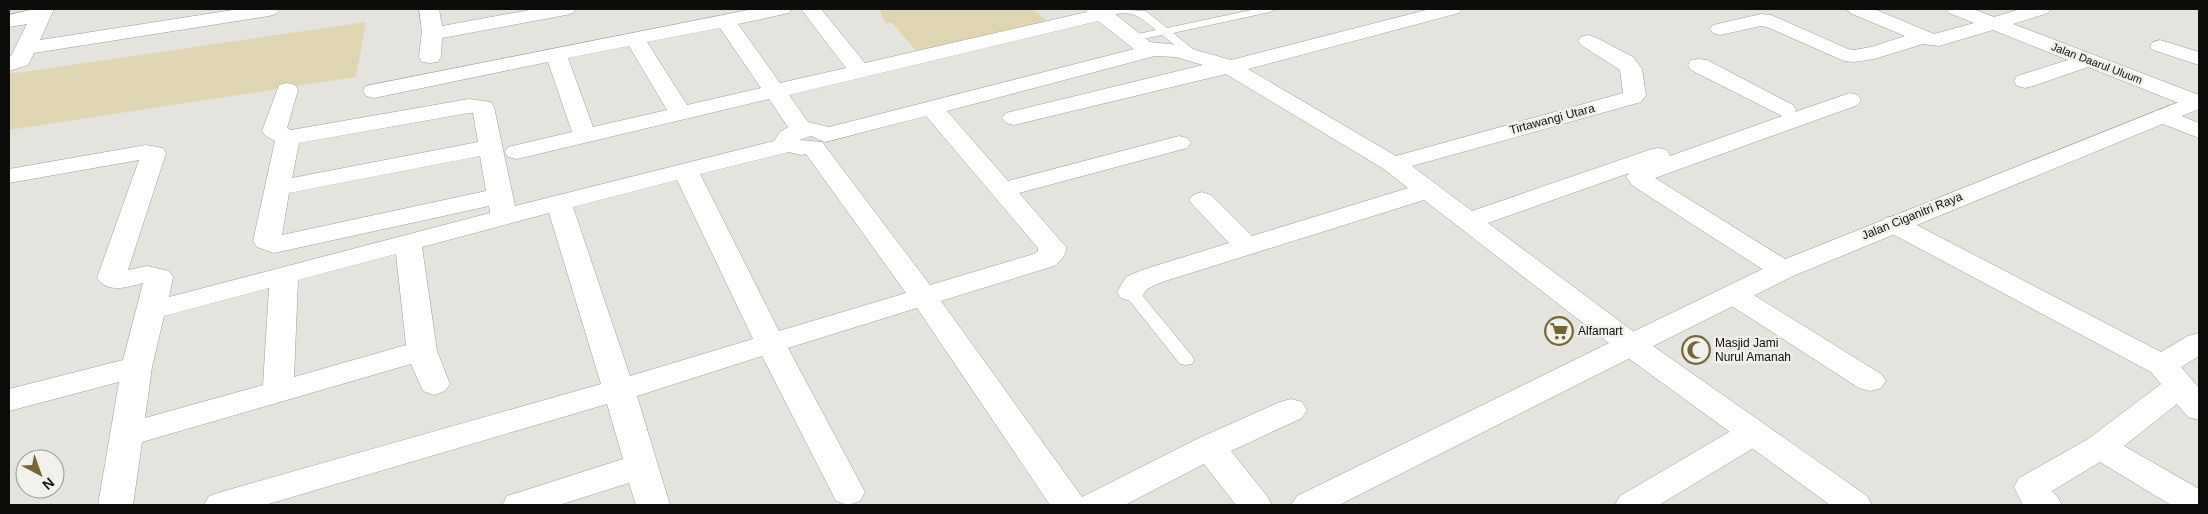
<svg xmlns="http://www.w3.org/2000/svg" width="2208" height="514" viewBox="0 0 2208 514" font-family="Arial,sans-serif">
  <rect width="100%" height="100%" fill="#e4e3de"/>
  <path fill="#dfd6b1" d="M881,9H1033L1048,22L919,54L892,23H885L880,10Z
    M366,22L356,77L9,130V74Z"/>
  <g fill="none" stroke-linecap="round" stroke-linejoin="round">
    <defs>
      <path id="lane" d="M1111,9L1146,11L1167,28L1256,9H1275L1270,12L1173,33L1199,54L1201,56L1195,59L1191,58L1162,35L1133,41L1129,40L1127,38L1129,36L1156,30C1134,12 1131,10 1103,17L1098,14L1099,12Z
        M1131,287L1137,289L1192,356L1194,360L1192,364L1186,365L1180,364L1125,295L1123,292L1125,289Z"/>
      <path id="street" d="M34,9H54L40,40L239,9L279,10L276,14L269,16L34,53L28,65L9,71V57L11,56L27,24L9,27V15Z
        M419,9H439L442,26L535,9H576L573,13L566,15L442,38L441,57L438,62L430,63L422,62L419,57L422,31Z
        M753,9H792L789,13L738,24L780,83L846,68L801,9H821L865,63L1087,12L1085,9L1110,10L1150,42L1178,45L1231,60L1430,9H1462L1459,13L1248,69L1396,156L1623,93L1620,70L1581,45L1578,41L1581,37L1588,35L1595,37L1633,57L1642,69L1646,95L1641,102L1412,166L1472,211L1649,150L1658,148L1667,150L1670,156L1782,116L1691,70L1688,65L1691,60L1699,59L1707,60L1793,105L1796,110L1795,112L1850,93L1858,95L1861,100L1858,105L1655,178L1793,264L1797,270L1793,276L1783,278L1773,276L1633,186L1626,177L1629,173L1488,223L1642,338L1646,345L1642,352L1339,505H1291L1297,496L1609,343L1424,200L1162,282L1147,289L1141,298L1131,301L1121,298L1117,292L1126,277L1142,270L1229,243L1193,205L1189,200L1193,195L1202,192L1211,195L1252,236L1408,188L1384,169L1226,74L1014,125L1006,123L1002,118L1006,113L1203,65L1176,57L1155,56L947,111L1008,181L1179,136L1187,138L1191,143L1187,148L1019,193L1066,247C1066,257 1061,260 1054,266L941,301L1082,497L1197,439L1280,402L1291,399L1302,402L1307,410L1302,418L1231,451L1267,496L1272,505H1236L1204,464L1125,505H1050L917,308L788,348L865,492L860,501L848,505L836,501L762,356L637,396L670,505H636L629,483L559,505H502L507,496L623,459L607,404L265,505H204L209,496L221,492L601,384L549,213L422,247L437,351L450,384L445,391L434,395L423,391L411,364L142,442L133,505H98L119,382L9,411V389L123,360L143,283C128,287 108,294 97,278L139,160L9,183V169L146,145L163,148L166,153L128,270L147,266L169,271L173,277L169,297L490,213L489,206L274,253L257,247L253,241L275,141L266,136L262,131L279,85L287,83L295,85L298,90L287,128L291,130L469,99L491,102L494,107L515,206L774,141L780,132L788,127L769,99L517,159L508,157L505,152L508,147L572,132L548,62L374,98L366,96L363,91L366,86ZM1098,21L1134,49L829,127L808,122L789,95ZM720,28L761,88L687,105L647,42ZM629,46L667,110L593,127L568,58ZM469,113H473L478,142L292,178L299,143ZM926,116L1038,248V251L1034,254L930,285L822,142L799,140L811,136L825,142ZM789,152L801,155L806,154L906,293L779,331L700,174ZM480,156L486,191L282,235L289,193ZM677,180L753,339L630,376L573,207ZM396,254L406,345L294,377L298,280ZM269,288L263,385L145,418L152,367L164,316Z
        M1847,9H1874L1934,34L1974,23L1949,13L1946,9H1973L1994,17L2021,9H2051L2048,13L2013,24L2199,95V108L2189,107L2088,67L2033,86L2025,88L2017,86L2014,81L2017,76L2068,60L1993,30L1939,46L1923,44L1874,59L1854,62L1844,61L1767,27L1761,26L1720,35L1713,33L1710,29L1713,25L1761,14L1771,15L1848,49L1854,50L1871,47L1905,36L1850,13Z
        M2160,40L2199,52V65L2153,50L2150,46L2153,42Z
        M2163,109L2199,123V138L2155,121L2151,116L2155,111Z
        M1894,216L1903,218L2161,352L2188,336L2199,333V356L2181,367L2199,388V420L2188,417L2177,404L2124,446L2199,489V505H2171L2100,462L2052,491L2057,496L2062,505H2023L2014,487L2019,478L2088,439L2161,384L2151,372L1885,230L1881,224L1885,218Z
        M1734,286L1744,289L1881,374L1886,381L1881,388L1870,391L1859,388L1724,301L1720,295L1724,289Z
        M1753,421L1765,425L1769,433L1765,441L1659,505H1615L1620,496L1741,425Z"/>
      <path id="secondary" d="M2199,94V109L1793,276L1653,346L1867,496L1872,505H1830L1620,352L1616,345L1620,338L1773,264Z"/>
    </defs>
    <use href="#lane" stroke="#9b9a95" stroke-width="1"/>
    <use href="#street" stroke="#9b9a95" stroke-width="1"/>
    <use href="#secondary" stroke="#9b9a95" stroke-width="1"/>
    <use href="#lane" fill="#fff" fill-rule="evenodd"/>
    <use href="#street" fill="#fff" fill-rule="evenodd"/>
    <use href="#secondary" fill="#fff" fill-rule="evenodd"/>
  </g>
  <defs>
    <symbol id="supermarket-ring" viewBox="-11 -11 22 22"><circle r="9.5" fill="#f1f0eb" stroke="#756735" stroke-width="1.5"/><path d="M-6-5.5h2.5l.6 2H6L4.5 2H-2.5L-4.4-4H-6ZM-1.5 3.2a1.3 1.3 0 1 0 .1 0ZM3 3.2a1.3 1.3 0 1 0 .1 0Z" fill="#756735"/></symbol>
    <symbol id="mosque-ring" viewBox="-11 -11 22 22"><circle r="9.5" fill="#f1f0eb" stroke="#756735" stroke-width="1.5"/><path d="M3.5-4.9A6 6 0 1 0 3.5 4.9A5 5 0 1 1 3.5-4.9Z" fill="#756735"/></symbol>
  </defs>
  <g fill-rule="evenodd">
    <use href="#supermarket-ring" x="1543" y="315" width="32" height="32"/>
    <use href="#mosque-ring" x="1680" y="334" width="32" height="32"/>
  </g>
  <g text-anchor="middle" stroke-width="5" stroke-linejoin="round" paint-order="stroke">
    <g font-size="11" fill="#0d0d0b" stroke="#f1f0eb">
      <text transform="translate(2097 63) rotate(21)" y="4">Jalan Daarul Uluum</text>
    </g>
    <g font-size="12" fill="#0d0d0b" stroke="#f1f0eb">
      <text transform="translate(1552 119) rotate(-15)" y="4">Tirtawangi Utara</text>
      <text transform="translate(1912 216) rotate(-22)" y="4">Jalan Ciganitri Raya</text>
    </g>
    <g font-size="12" fill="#0d0d0b" stroke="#f1f0eb" text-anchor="start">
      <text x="1578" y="335">Alfamart</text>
      <text x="1715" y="347">Masjid Jami<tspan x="1715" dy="14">Nurul Amanah</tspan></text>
    </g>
  </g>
  <rect width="2208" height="514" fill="none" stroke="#0d0d0b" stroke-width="20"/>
  <g transform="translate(40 474) rotate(139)"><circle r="24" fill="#f1f0eb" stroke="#969591"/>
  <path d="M0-4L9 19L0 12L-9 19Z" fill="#756735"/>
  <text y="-8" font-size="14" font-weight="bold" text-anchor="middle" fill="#0d0d0b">N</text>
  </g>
</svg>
